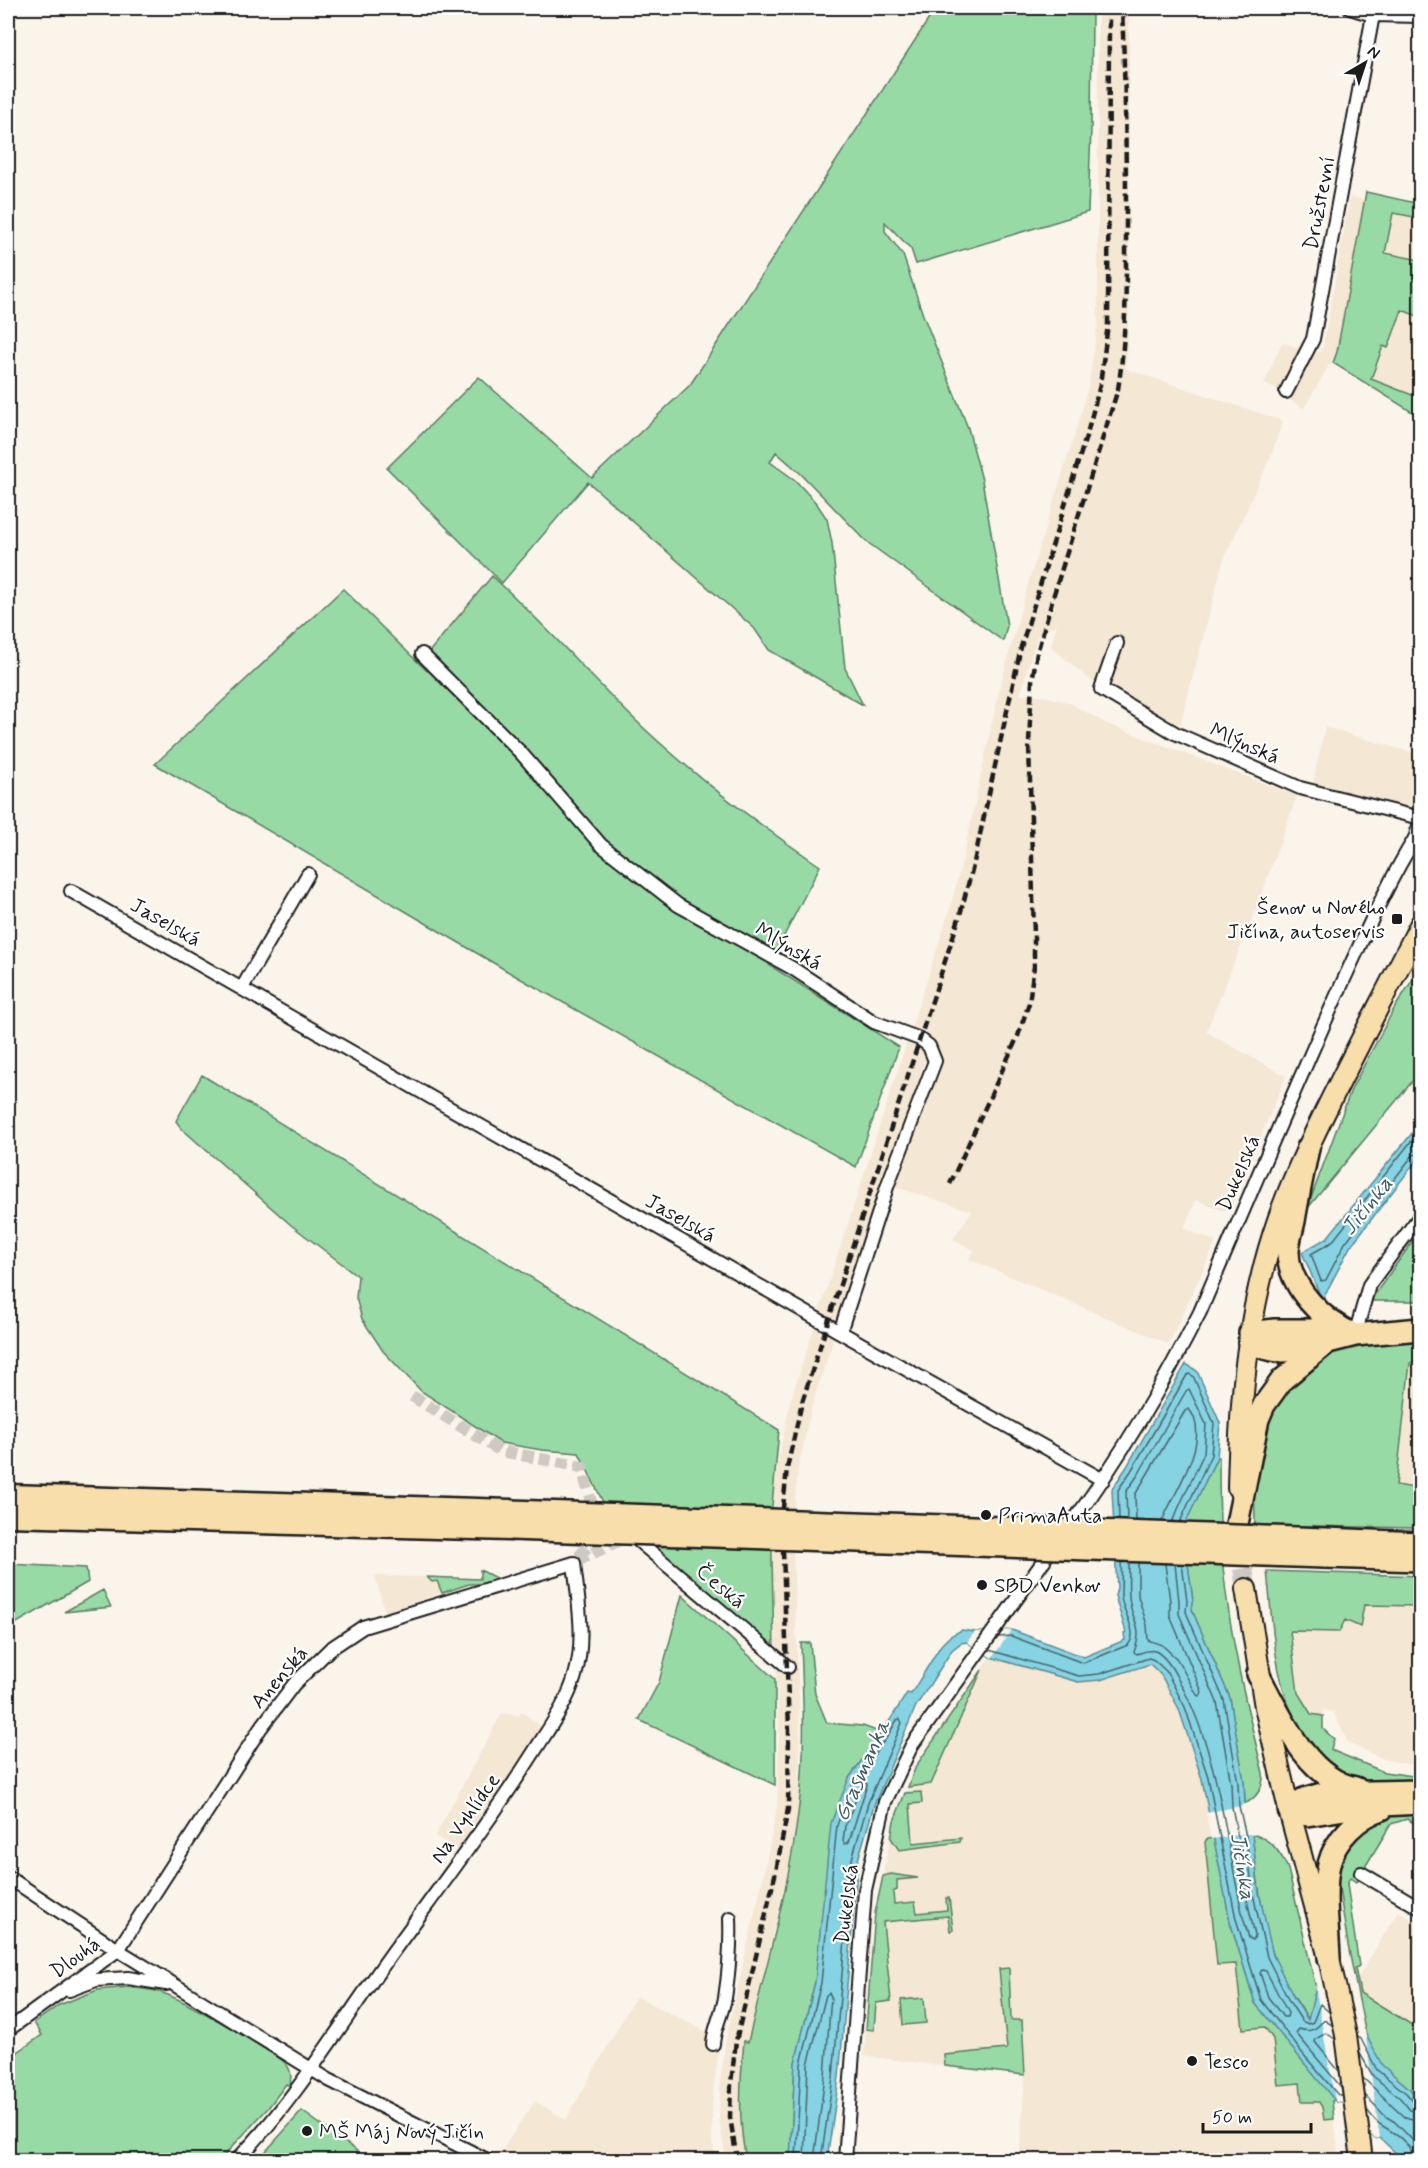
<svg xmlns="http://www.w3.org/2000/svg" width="1428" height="2168" viewBox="0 0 1428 2168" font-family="Mynerve,sans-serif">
  <rect width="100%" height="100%" fill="#faf4eb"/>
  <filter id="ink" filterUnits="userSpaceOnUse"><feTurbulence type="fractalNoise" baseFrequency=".0167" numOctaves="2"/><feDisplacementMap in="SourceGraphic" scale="12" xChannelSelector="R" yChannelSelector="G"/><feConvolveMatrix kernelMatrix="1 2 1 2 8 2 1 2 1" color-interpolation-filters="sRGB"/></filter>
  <g filter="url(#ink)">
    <path fill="#f4e7d3" d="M1098,8H1129V307L1126,369L1283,421L1270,458L1223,561L1180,725L1101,689L1051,647L1057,623L1037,637L1020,695H1037L1068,702L1107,724L1297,796L1257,906L1206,1032L1286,1076L1230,1210H1221L1196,1200L1184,1228L1216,1242L1169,1344L969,1259L974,1250L953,1239L972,1211L892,1186L940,1062L932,1038L812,1405L798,1469L794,1509L793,1550L800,1731L799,1810L787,1873L747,2043L748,2160H726L719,2118L720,2082L726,2039L765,1869L777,1807L779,1731L772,1550V1508L777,1466L791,1399L949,912L963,859L999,691L1028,584L1077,427L1089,383L1098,323Z
      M1366,192L1420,204V417L1331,362L1304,408L1291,401L1281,391L1264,384L1282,342L1295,347L1319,352L1323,347L1350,197L1364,200Z
      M1325,727L1420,755V810L1313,783Z
      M1420,1359V1489L1396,1486L1411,1363Z
      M375,1576L465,1578L469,1584L385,1612Z
      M1364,1605L1420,1606V1767L1384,1759L1348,1743L1334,1713L1323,1709V1716L1311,1714L1298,1693L1289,1630L1339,1632L1345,1620Z
      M990,1657L1078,1682L1100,1680L1150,1664L1162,1675L1180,1709L1202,1779L1230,1921L1255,2003L1335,2100L1332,2101L1339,2160H1019L1025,2076L864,2056L875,1913L894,1821L916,1766Z
      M522,1712L542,1727L458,1850L435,1836L502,1713L519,1716Z
      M1398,1911L1420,1925V2030L1360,1993L1357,1980Z
      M636,1996L708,2033L720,2037L712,2102V2142L716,2160H507L498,2156L535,2101L566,2120Z"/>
    <path fill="#98daa6" stroke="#5a7b61" stroke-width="1.5" d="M936,8H1092L1091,128L1088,212L916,264L911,249L885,222V231L903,255L923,315L968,428L982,480L1007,626L1003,641L867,542L801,474L776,452L770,462L795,480L817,504L827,519L832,543L845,668L863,705L769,650L754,628L588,482L502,583L387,468L479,377L592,478L690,385Z
      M1366,192L1420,204V218L1393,213L1385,253L1420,260V317L1402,310L1388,348L1383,346L1371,379L1420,398V417L1333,363L1337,352Z
      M492,576C541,620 584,670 631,716C689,772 753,821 820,866L769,965L899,1047L856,1167L514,975L155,764L343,589L427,671L437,660L429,652Z
      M1420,968V1072L1307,1209L1351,1090L1394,1009Z
      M202,1075L779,1430L771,1516L774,1650L650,1545L603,1502L579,1453L542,1450L501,1443L421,1391L383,1351L362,1319L356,1298L358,1276L291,1225L181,1128L176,1121Z
      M1415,1238L1420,1241V1301H1370Z
      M1420,1338V1359L1410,1363L1396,1485L1420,1489V1528L1255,1525L1254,1472L1256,1450L1280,1392L1327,1355L1376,1343Z
      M1217,1457H1219C1219,1494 1219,1530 1223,1567C1230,1637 1246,1705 1263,1773C1264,1787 1257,1797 1245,1804L1244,1782L1230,1698L1192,1610L1193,1601L1183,1528Z
      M8,1564L86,1568L88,1582L8,1628Z
      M480,1570L498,1579L480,1584H469L442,1593L437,1581L432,1582L427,1577L480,1579Z
      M1267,1571L1420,1576V1606L1364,1605L1360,1627L1345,1620L1339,1632L1290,1631L1298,1693L1311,1714L1323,1716V1729L1334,1739L1331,1750L1384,1772L1420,1777V1783L1362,1784V1780C1273,1746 1276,1651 1267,1571Z
      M103,1590L111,1607L64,1612Z
      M682,1595L775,1679V1785L639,1720L659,1682Z
      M801,1643H810L815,1694L827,1723L863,1726L882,1733L849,1778L815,1982L795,2063L790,2160H746C738,2120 740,2082 744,2041L748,2042C766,1964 790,1886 799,1806C806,1752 803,1697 801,1643Z
      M982,1670L931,1784L908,1787L916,1766Z
      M921,1792L922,1803L910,1804L913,1843L961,1838L960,1842L899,1850L891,1838L894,1821L905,1793Z
      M1420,1810V1827L1407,1819L1391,1824L1356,1882L1350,1878L1347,1884L1359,1966L1355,1968L1360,1993L1420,2030V2102L1410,2089L1381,2065L1366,2035L1348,1945L1338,1882L1340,1865L1345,1854L1341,1851L1350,1839L1387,1815Z
      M1252,1834C1271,1839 1280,1851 1288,1869L1316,1988L1309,2020C1296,2000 1280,1978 1273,1954C1261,1916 1257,1874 1252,1834Z
      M1214,1838L1230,1921L1255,2003L1335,2100L1332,2101L1334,2119L1324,2120L1322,2107L1319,2102H1302L1300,2083L1278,2085L1273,2039L1265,2027L1243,2029L1236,1964L1217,1965L1205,1842L1207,1839Z
      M891,1874L918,1878L897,1880V1890L893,1892L894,1904L915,1902L917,1913L947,1910L946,1898H949L953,1930L950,1931L948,1916L883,1922L891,2001L876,2003L874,2030L866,2029L875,1913L883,1876Z
      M1009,1968L1011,2020H1022L1025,2075L945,2066L944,2055L1007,2049L999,1969Z
      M128,1987C138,1989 150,1989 160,1992C178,1997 276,2051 286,2064C292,2071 291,2078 290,2086L286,2084L268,2108L220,2160H8V2059L42,2035L34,2023L59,2005L98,1990Z
      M924,1998L926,2023L903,2025L901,2000Z
      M302,2111L357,2151L353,2160H258Z"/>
    <path fill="#86d3e4" stroke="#5c8a94" stroke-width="1.5" d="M1420,1117V1156L1350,1247L1322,1300L1302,1252L1327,1238L1413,1132Z
      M1186,1364L1197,1371L1220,1423L1217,1457L1183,1528L1193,1601L1192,1610L1230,1698L1244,1782L1245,1804L1252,1834L1259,1893L1273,1955L1294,1998L1308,2020L1316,1988L1366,2035L1382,2065L1410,2089L1420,2102V2160H1403L1380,2138L1375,2139L1341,2102H1336L1255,2003L1230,1921L1202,1779L1179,1709L1161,1675L1150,1664L1100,1680L1078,1682L990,1657L967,1642L961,1643L952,1650L916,1706L874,1805L858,1860L839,2077L827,2160H790L795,2063L815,1982L831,1823L849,1778L882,1733L907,1693L911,1694L941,1645L950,1636L962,1630L975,1632L1012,1630L1084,1657L1125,1640L1124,1633L1126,1632L1115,1596L1117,1588L1112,1489L1126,1468Z"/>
    <path fill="#faf4eb" d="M1012,1630L992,1658L967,1642L975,1632Z
      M1248,1803L1255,1835L1245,1834L1211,1839L1206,1813L1240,1806Z
      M1315,1985L1339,2009L1365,2030L1380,2138L1375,2139L1341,2102H1336L1335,2100Z"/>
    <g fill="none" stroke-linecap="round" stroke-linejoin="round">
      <path stroke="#46656c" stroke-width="1.5" d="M1420,1130L1332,1242L1311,1254L1321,1281L1326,1280L1345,1243L1413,1155L1420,1153
        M1119,1520L1118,1490L1131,1471L1187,1375L1189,1374L1193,1376L1214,1423L1211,1455L1180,1522
        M1127,1520L1126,1492L1138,1475L1186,1391L1189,1389L1206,1424L1204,1453L1172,1522
        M1136,1520L1135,1495L1185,1411L1189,1409C1213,1439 1174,1492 1162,1521
        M1129,1562C1129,1574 1128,1585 1129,1596C1130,1621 1145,1624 1134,1652L1137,1654C1143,1652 1149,1649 1155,1651C1166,1656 1173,1669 1178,1679C1219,1751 1225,1837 1243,1917L1249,1938L1253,1940L1255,1936L1246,1895L1238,1837L1232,1807L1231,1784L1217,1702L1179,1614V1601L1175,1564
        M1138,1563V1596L1147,1625L1148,1640L1162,1645L1177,1659L1197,1695L1200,1696L1202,1692L1170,1616V1601L1165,1564
        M1182,1564L1187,1601L1186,1612L1224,1700L1238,1783L1239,1806L1246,1836L1253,1894L1267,1957L1289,2001L1302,2021L1308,2024L1313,2022L1320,2004L1329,2012
        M999,1637L1011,1636L1083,1663L1128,1645C1140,1631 1121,1611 1121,1595C1121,1584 1122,1573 1121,1562
        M989,1650L1079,1676L1099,1674L1149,1658L1154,1660L1166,1671L1185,1707L1208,1777L1236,1919L1261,2000L1303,2054L1338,2095L1342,2096
        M863,1782H866L867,1785L849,1842L845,1844L843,1841L845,1826Z
        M1262,1970L1266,1971L1288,2013L1287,2017H1283L1268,1997L1260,1973Z
        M1332,2025L1324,2020C1316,2029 1311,2033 1299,2029L1296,2033L1341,2087
        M1357,2035L1361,2039L1377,2070L1406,2093L1415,2104L1420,2105
        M1335,2039L1326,2033L1316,2039L1315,2042L1339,2071
        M1359,2052L1373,2076L1400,2098L1410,2110L1420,2112
        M1363,2078L1405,2117L1420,2121
        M1365,2095L1385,2116L1395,2122L1420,2148
        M1367,2110C1371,2115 1376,2122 1381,2125C1393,2132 1413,2144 1414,2160
        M796,2160L801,2064L821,1983L837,1825L854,1781L887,1737L897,1720L900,1719L902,1723L868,1803L852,1859L833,2077L821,2160
        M804,2160L808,2065L826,1995L829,1993L831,1996L825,2076L814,2160"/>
      <path stroke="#cec9c2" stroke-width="12" stroke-dasharray="12 6" stroke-linecap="butt" d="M412,1396L501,1451L582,1467L591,1502L590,1543L574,1563
        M577,1561L626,1537"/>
      <path stroke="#cec9c2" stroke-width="20" stroke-dasharray="20 10" stroke-linecap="butt" d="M1239,1539L1246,1589"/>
      <defs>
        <path id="minor" d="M1350,8L1373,15L1420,16
          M1286,392L1313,339L1373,15
          M1117,643L1101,689L1175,733L1300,788L1420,818
          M422,654L521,753L601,845L678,905L792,968L874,1022L920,1039L929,1046L935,1061L888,1184L840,1332
          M71,891L840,1332L1103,1480
          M242,988L308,874
          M1355,1335L1369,1285L1420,1216
          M1075,1519C1122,1454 1164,1383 1200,1312C1250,1195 1299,1077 1352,962C1371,921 1390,879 1414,840C1417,835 1417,829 1420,824
          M630,1534L788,1667
          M1361,1873L1420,1908
          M8,1877L118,1950L329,2080L487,2160
          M69,1990L96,1980L128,1978L166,1984
          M8,2030L118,1950L260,1729L294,1684L330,1649L363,1627L574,1563C578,1601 586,1639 575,1676C567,1704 549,1728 534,1752C492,1818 446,1879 400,1942C346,2015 300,2095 237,2160
          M713,2044C714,2028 722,2014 725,1998C729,1972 731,1945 730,1918
          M845,2160L865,1890L885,1802L912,1745L1045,1559"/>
        <path id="primary" d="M1238,1488C1240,1397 1248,1306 1278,1220C1291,1182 1308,1147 1325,1112C1356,1049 1389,987 1420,925
          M1246,1589L1265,1707L1289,1810L1329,1958L1346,2035L1362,2160"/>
        <path id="trunk" d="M1308,1148C1303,1172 1298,1196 1294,1221C1292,1231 1288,1242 1288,1252C1289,1288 1324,1322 1355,1335
          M1250,1333L1275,1330H1343
          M1249,1342C1279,1356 1289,1351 1320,1344
          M1237,1524L1258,1419L1264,1405L1282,1380L1328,1342L1355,1335L1420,1329
          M1325,1539L1420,1543
          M1324,1557L1420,1560
          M1258,1674C1279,1713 1307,1780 1356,1788
          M1420,1791L1325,1793L1304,1799L1289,1810L1307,1815L1364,1806L1420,1803
          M1329,1958C1328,1931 1323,1889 1329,1864C1335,1839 1358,1817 1382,1809"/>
        <path id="motorway" d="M8,1496L511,1511
          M8,1515L510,1529"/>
      </defs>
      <use href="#minor" stroke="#1c1c1c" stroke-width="16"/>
      <use href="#primary" stroke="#1c1c1c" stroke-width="24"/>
      <use href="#trunk" stroke="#1c1c1c" stroke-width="26"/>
      <use href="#motorway" stroke="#1c1c1c" stroke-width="27"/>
      <use href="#minor" stroke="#fff" stroke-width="12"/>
      <use href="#primary" stroke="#f8deab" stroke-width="20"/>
      <use href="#trunk" stroke="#f8deab" stroke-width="21"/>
      <use href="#motorway" stroke="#f8deab" stroke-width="22"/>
      <path stroke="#1c1c1c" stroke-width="4.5" stroke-dasharray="9 4.5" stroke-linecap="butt" d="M950,1184L1018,1036L1029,1003L1034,966V936L1029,743L1032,681L1037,653L1054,594L1118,389C1127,332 1126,276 1126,219C1126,148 1125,78 1122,8
        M783,1508L787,1468L802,1402L960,915L974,862L1021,647L1088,430L1100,385L1108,324L1109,8
        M737,2160L730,2117L731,2083L736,2041L776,1871L788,1809L789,1731L783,1550"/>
      <defs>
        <path id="trunk-bridge" d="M511,1511L1325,1539
          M510,1529L1324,1557"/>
      </defs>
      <use href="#trunk-bridge" stroke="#1c1c1c" stroke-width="26" stroke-linecap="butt"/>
      <use href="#trunk-bridge" stroke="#f8deab" stroke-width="21"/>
    </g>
  </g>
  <g fill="#1c1c1c" stroke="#fff" stroke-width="2">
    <rect x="1391" y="913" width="12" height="12" rx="3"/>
    <circle cx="986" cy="1515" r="6"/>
    <circle cx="982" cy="1585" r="6"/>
    <circle cx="1192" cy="2061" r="6"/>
    <circle cx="307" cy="2131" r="6"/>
  </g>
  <g text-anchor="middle" stroke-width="4.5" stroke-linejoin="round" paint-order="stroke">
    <g font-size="21" fill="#1c1c1c" stroke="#fff">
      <text transform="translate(1319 203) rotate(-79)" y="7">Družstevní</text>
      <text transform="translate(1245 743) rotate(24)" y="7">Mlýnská</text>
      <text transform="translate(166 922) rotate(30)" y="7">Jaselská</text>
      <text transform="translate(789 946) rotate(31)" y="7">Mlýnská</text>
      <text transform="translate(1238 1173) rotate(-67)" y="7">Dukelská</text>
      <text transform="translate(681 1218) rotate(30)" y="7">Jaselská</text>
      <text transform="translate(721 1586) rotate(40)" y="7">Česká</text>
      <text transform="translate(279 1677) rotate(-49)" y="7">Anenská</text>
      <text transform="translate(465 1818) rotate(-55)" y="7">Na Vyhlídce</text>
      <text transform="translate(846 1904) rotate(-83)" y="7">Dukelská</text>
      <text transform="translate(75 1957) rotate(-36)" y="7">Dlouhá</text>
    </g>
    <g font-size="21" fill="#1c1c1c" stroke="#fff" text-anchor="start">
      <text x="1385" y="914" text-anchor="end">Šenov u Nového<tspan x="1385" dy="24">Jičína, autoservis</tspan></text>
      <text x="998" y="1522">PrimaAuta</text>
      <text x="994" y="1592">SBD Venkov</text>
      <text x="1204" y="2068">Tesco</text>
      <text x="319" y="2138">MŠ Máj Nový Jičín</text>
    </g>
    <g font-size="22" font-style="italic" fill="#415c62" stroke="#fff">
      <text transform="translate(1366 1205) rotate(-51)" y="8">Jičínka</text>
      <text transform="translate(861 1770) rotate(-66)" y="8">Grasmanka</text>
      <text transform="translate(1244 1866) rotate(81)" y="8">Jičínka</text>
    </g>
  </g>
  <rect width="1428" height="2168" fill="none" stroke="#fff" stroke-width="30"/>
  <rect x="15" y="15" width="1398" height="2138" fill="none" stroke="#1c1c1c" stroke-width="2" filter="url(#ink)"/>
  <g transform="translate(1365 63) rotate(39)" stroke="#ffffff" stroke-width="4.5" paint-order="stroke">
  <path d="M0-4.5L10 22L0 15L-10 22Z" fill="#1c1c1c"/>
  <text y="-9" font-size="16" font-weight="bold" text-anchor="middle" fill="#1c1c1c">N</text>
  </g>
  <path d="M1203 2123v9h108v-9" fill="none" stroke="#1c1c1c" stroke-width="3"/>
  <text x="1212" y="2123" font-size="18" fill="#1c1c1c" stroke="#ffffff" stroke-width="4.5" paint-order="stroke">50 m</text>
</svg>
